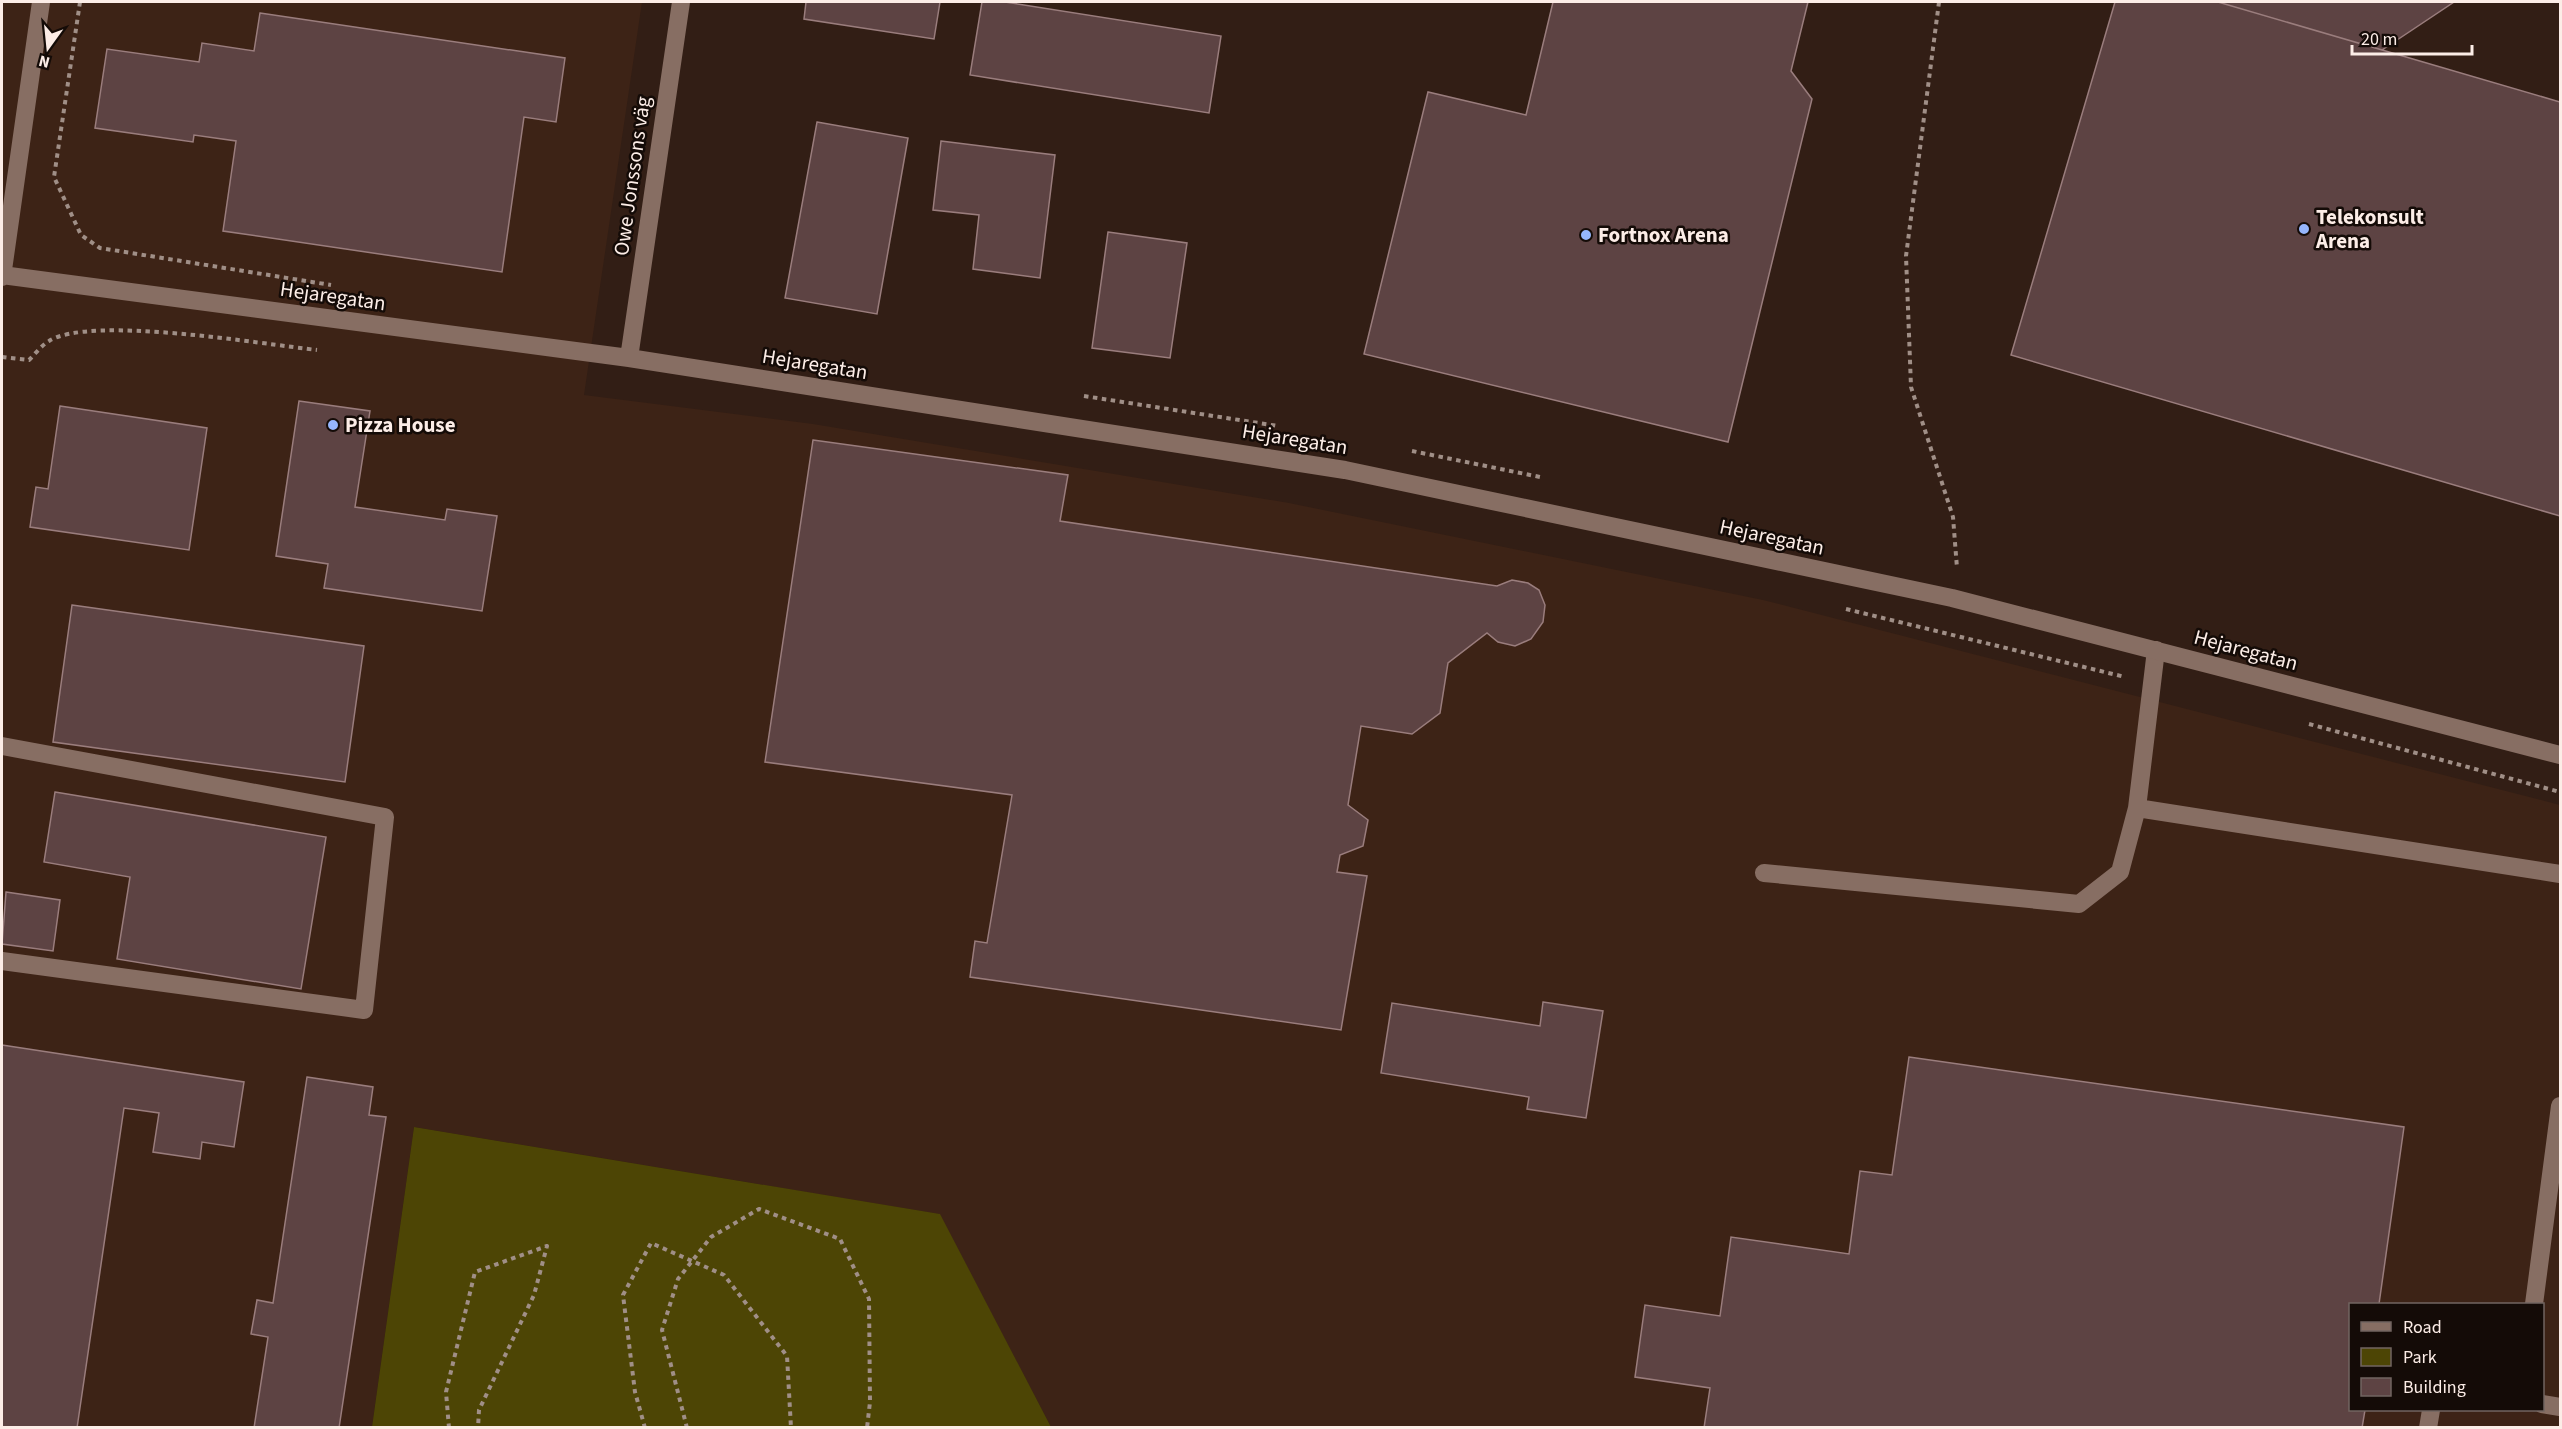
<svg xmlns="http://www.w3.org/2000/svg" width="2562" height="1429" viewBox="0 0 2562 1429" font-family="'Source Sans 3',sans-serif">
  <rect width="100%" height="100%" fill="#321e15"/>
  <path fill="#3d2316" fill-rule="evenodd" d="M2,2H642L584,395L813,424L1289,503L1763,600L2560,805V1427H1051L939,1214L414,1127L372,1427L2,1428ZM2350,1304H2542V1410H2350Z"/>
  <path fill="#4d4505" d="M414,1127L940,1214L1051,1427H372Z"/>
  <path fill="#5d4343" stroke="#9a7d7d" stroke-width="1.5" d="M806,2H940L934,39L804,19Z
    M982,2H1005L1221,36L1209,113L970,75Z
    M1553,2H1808L1791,71L1812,99L1728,442L1364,354L1428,92L1526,115Z
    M2115,2H2218L2560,102V516L2011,355Z
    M2218,2H2454L2382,50Z
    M260,13L565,58L556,122L524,117L502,272L223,231L236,141L194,135L193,142L95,128L107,49L199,62L202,43L254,51Z
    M817,122L908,138L877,314L785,298Z
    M941,141L1055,155L1040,278L973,269L979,215L933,210Z
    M1108,232L1187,243L1170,358L1092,348Z
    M299,401L370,411L355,507L445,520L447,509L497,516L482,611L324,588L328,564L276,556Z
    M60,406L207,428L189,550L30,527L36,487L48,489Z
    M813,440L1068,475L1060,521L1497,586L1512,580L1528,583L1539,590L1545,605L1543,622L1531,639L1515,646L1498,642L1487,633L1448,663L1440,713L1412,734L1361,726L1348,805L1368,820L1363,846L1340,855L1337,872L1367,876L1341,1030L970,977L975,941L987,943L1012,795L765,762Z
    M72,605L364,646L345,782L53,742Z
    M55,792L326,837L301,989L117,959L130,877L44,862Z
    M6,892L60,900L53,951L2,944Z
    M1543,1002L1603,1011L1586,1118L1527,1109L1529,1097L1381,1073L1392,1003L1540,1026Z
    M2,1045L244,1082L234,1147L202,1142L200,1159L153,1152L159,1113L124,1108L77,1428H2Z
    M1909,1057L2404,1127L2379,1304H2350V1410H2365L2362,1428H1704L1710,1388L1635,1377L1645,1305L1720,1316L1731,1237L1849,1254L1860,1171L1892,1175Z
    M307,1077L373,1087L369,1115L386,1117L339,1428H254L268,1337L251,1334L257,1300L273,1303Z"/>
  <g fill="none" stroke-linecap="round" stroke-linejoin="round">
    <path stroke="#a08f87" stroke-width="4" stroke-dasharray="4.5 4.5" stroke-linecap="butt" d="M80,2L54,177L81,235L100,248L331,285
      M1939,2L1906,256L1911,387L1953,517L1957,568
      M2,357L29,360C35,354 42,345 49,341C90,315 262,344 317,350
      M1084,396L1278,426
      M1412,451L1540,477
      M1846,609L2125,677
      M2309,724L2560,792
      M449,1428L446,1392L475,1272L547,1246L534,1295L479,1410L478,1428
      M645,1428L635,1392L623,1295L651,1243L724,1275L787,1356L791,1428
      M687,1428L662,1330L678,1279L711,1237L759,1209L840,1239L869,1299L870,1402L867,1428"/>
    <path stroke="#876e63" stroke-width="18" d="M2,746L385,817L364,1010L2,961
      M2137,808L2560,874
      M1764,873L2079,904L2120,872L2137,808L2156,650
      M2534,1304L2560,1106
      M2542,1404L2560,1407
      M2428,1428L2431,1410"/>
    <path stroke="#876e63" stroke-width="18" d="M2,275L629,358L1345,470L1952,598L2560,755
      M2,277L41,2
      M629,358L681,2"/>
  </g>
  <g fill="#96b6fd" stroke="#140b07" stroke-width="2">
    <circle cx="2304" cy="229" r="6"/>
    <circle cx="1586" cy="235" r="6"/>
    <circle cx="333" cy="425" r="6"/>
  </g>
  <g text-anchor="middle" stroke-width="5" stroke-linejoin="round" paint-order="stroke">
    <g font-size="21" fill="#fcede7" stroke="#140b07">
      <text transform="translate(632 176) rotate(-82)" y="7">Owe Jonssons väg</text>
      <text transform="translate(333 296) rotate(8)" y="7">Hejaregatan</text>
      <text transform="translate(815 364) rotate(9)" y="7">Hejaregatan</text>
      <text transform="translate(1295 439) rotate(9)" y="7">Hejaregatan</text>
      <text transform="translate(1772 537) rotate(12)" y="7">Hejaregatan</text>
      <text transform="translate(2246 650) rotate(15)" y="7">Hejaregatan</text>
    </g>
    <g font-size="21" font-weight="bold" fill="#fcede7" stroke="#140b07" text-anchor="start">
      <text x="2316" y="224">Telekonsult<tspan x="2316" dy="24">Arena</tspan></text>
      <text x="1598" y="242">Fortnox Arena</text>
      <text x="345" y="432">Pizza House</text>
    </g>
  </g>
  <rect width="2562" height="1429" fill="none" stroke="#fcede7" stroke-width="6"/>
  <rect x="2349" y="1303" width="195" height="108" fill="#140b07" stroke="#716561" stroke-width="1.5"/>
  <rect x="2361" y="1322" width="30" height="9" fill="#876e63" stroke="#716561" stroke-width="1.5"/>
  <text x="2403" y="1333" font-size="18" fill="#fcede7">Road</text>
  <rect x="2361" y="1348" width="30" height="18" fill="#4d4505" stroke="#716561" stroke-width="1.5"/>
  <text x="2403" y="1363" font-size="18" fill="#fcede7">Park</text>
  <rect x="2361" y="1378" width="30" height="18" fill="#5d4343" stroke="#716561" stroke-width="1.5"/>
  <text x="2403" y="1393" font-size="18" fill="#fcede7">Building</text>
  <g transform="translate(48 48) rotate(195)" stroke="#140b07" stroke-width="4.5" paint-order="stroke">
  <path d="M0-4.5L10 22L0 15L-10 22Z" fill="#fcede7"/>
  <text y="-9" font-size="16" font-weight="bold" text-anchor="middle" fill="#fcede7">N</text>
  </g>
  <path d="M2352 45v9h120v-9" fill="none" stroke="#fcede7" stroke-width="3"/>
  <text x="2361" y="45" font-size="18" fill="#fcede7" stroke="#140b07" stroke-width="4.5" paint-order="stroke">20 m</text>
</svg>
